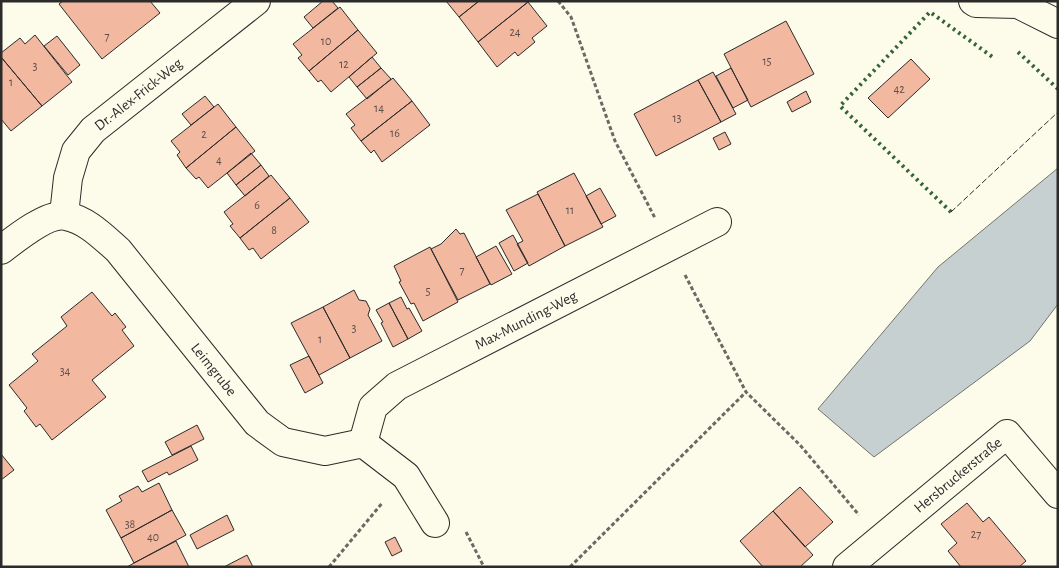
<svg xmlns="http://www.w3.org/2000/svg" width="1059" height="568" viewBox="0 0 1059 568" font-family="'Alegreya Sans',sans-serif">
  <rect width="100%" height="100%" fill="#fdfbea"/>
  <path fill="#c7d0d0" stroke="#74746e" d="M1058,168V304L1030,341L874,457L818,409L938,267Z"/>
  <path fill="#f2b8a0" stroke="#2b2b2b" d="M63,1H150L160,13L102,59L59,4Z
    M323,1H332L338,8L313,28L304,17Z
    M446,1H479L459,17Z
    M479,1H527L528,2L478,42L459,17Z
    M528,2L547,26L532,38L535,42L518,56L515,52L497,67L478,42Z
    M340,7L358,30L309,71L298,58L302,55L293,44Z
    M786,21L814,74L751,107L724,54Z
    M358,30L377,53L331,92L321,80L318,82L309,71Z
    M35,35L72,82L42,106L1,57V53L20,38L25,44Z
    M57,36L80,65L68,75L44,46Z
    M1,57L42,106L11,131L1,119Z
    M372,57L381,68L357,87L349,77Z
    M911,59L930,79L888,118L868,98Z
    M381,68L391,79L367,99L357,87Z
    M731,68L748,100L733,108L716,76Z
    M713,72L736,114L721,122L698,80Z
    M393,78L412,101L361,141L351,128L355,125L346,114Z
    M698,80L721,122L656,156L634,114Z
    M806,91L811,102L792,112L787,102Z
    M205,96L214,107L191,125L182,114Z
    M412,101L430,125L382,162L374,150L371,153L361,141Z
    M218,104L236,127L186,168L177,155L180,152L171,141Z
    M236,127L255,151L208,188L199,177L196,179L186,168Z
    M725,132L731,144L719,150L713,138Z
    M251,153L261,165L236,185L227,173Z
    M261,165L269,176L245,196L236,185Z
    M574,173L603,227L565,246L537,192Z
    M271,175L290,198L240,238L230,226L233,224L224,212Z
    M600,188L616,216L601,224L586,196Z
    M538,194L565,246L529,266L517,244L523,241L506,210Z
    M290,198L309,222L261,259L253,248L249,250L240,238Z
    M456,229L460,234L464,233L490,284L458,300L431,249L441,244Z
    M513,235L528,263L514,271L499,243Z
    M496,246L512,274L491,285L476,257Z
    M430,247L458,302L423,321L414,303L411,304L399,282L401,281L394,266Z
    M354,290L359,300L366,301L370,309L368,315L382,341L350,358L323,307Z
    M92,292L112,316L115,313L126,327L122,330L134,346L92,380L106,397L52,440L40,424L36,427L24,411L27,408L9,385L38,361L32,354L67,326L61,317Z
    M401,297L407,309L409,308L422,331L408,339L389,303Z
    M389,303L408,339L393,347L381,323L383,322L376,310Z
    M323,307L350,358L319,375L291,323Z
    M309,356L323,383L305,393L290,365Z
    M197,425L204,439L172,455L165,442Z
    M191,446L198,460L169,475L167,472L148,482L142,471Z
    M1,454L14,470L1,480Z
    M159,483L172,510L121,538L106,510L122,501L119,496L138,486L142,492Z
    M800,487L833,522L805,547L773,511Z
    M967,503L983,522L989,517L1026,561L1019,567H961L948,551L957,543L941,524Z
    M172,510L186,535L134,563L121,538Z
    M773,511L813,555L800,567H763L740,541Z
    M227,515L234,530L197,549L190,535Z
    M395,537L402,551L392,556L385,542Z
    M176,541L189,567H127L134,563Z
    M247,555L253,567H224Z"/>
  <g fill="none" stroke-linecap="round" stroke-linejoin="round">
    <defs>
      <g id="minor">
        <path d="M973,1L976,3L1018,4L1058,24"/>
        <path id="s1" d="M64,215L68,178L76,151L93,130L256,1"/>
        <path id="s2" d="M1,250C15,239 49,212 66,216C87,220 103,237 118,250L257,423L283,442L325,451L363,443L406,476L435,523"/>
        <path id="s3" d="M363,443L373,407L397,386L717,222"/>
        <path id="s4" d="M847,567L1007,434L1058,494"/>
      </g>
    </defs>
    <use href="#minor" stroke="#2b2b2b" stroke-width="30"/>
    <path stroke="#6a6964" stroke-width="3" stroke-dasharray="4 2.5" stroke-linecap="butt" d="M558,1L571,17L615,141L655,218
      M685,275L746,392L800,445L859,515
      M466,532L484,567
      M329,567L383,502
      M570,567L746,392"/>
    <use href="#minor" stroke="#fdfbea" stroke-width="28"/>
    <path stroke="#34623c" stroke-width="4" stroke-dasharray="2.5 4" stroke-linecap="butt" d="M1018,52L1058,89
      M951,212L840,106L930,12L994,58"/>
    <path stroke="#2b2b2b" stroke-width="1" stroke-dasharray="6 2.5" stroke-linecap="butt" d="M951,212L1058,112"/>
  </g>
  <g text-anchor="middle" stroke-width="4" stroke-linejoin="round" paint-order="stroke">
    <g font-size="12" fill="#5d4e48">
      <text x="515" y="36">24</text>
      <text x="107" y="40">7</text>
      <text x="326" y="45">10</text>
      <text x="767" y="65">15</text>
      <text x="344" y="68">12</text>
      <text x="35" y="70">3</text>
      <text x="11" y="86">1</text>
      <text x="899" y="93">42</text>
      <text x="379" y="112">14</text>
      <text x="677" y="122">13</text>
      <text x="395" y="137">16</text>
      <text x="204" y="138">2</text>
      <text x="219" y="164">4</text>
      <text x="257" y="209">6</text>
      <text x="570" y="214">11</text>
      <text x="274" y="234">8</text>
      <text x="462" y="274">7</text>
      <text x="428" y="295">5</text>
      <text x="354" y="332">3</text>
      <text x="320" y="343">1</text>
      <text x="65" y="375">34</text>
      <text x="130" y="528">38</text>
      <text x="976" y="538">27</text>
      <text x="153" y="541">40</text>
    </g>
    <g font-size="15" fill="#2b2b2b" stroke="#fdfbea">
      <text dy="5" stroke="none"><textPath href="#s1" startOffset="150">Dr.-Alex-Frick-Weg</textPath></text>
      <text dy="5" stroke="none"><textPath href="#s3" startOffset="214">Max-Munding-Weg</textPath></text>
      <text dy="5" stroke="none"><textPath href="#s2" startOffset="291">Leimgrube</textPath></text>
      <text dy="5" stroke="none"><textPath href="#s4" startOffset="144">Hersbruckerstraße</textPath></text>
    </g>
  </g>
  <rect width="1059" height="568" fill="none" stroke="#2b2b2b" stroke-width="5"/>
</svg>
